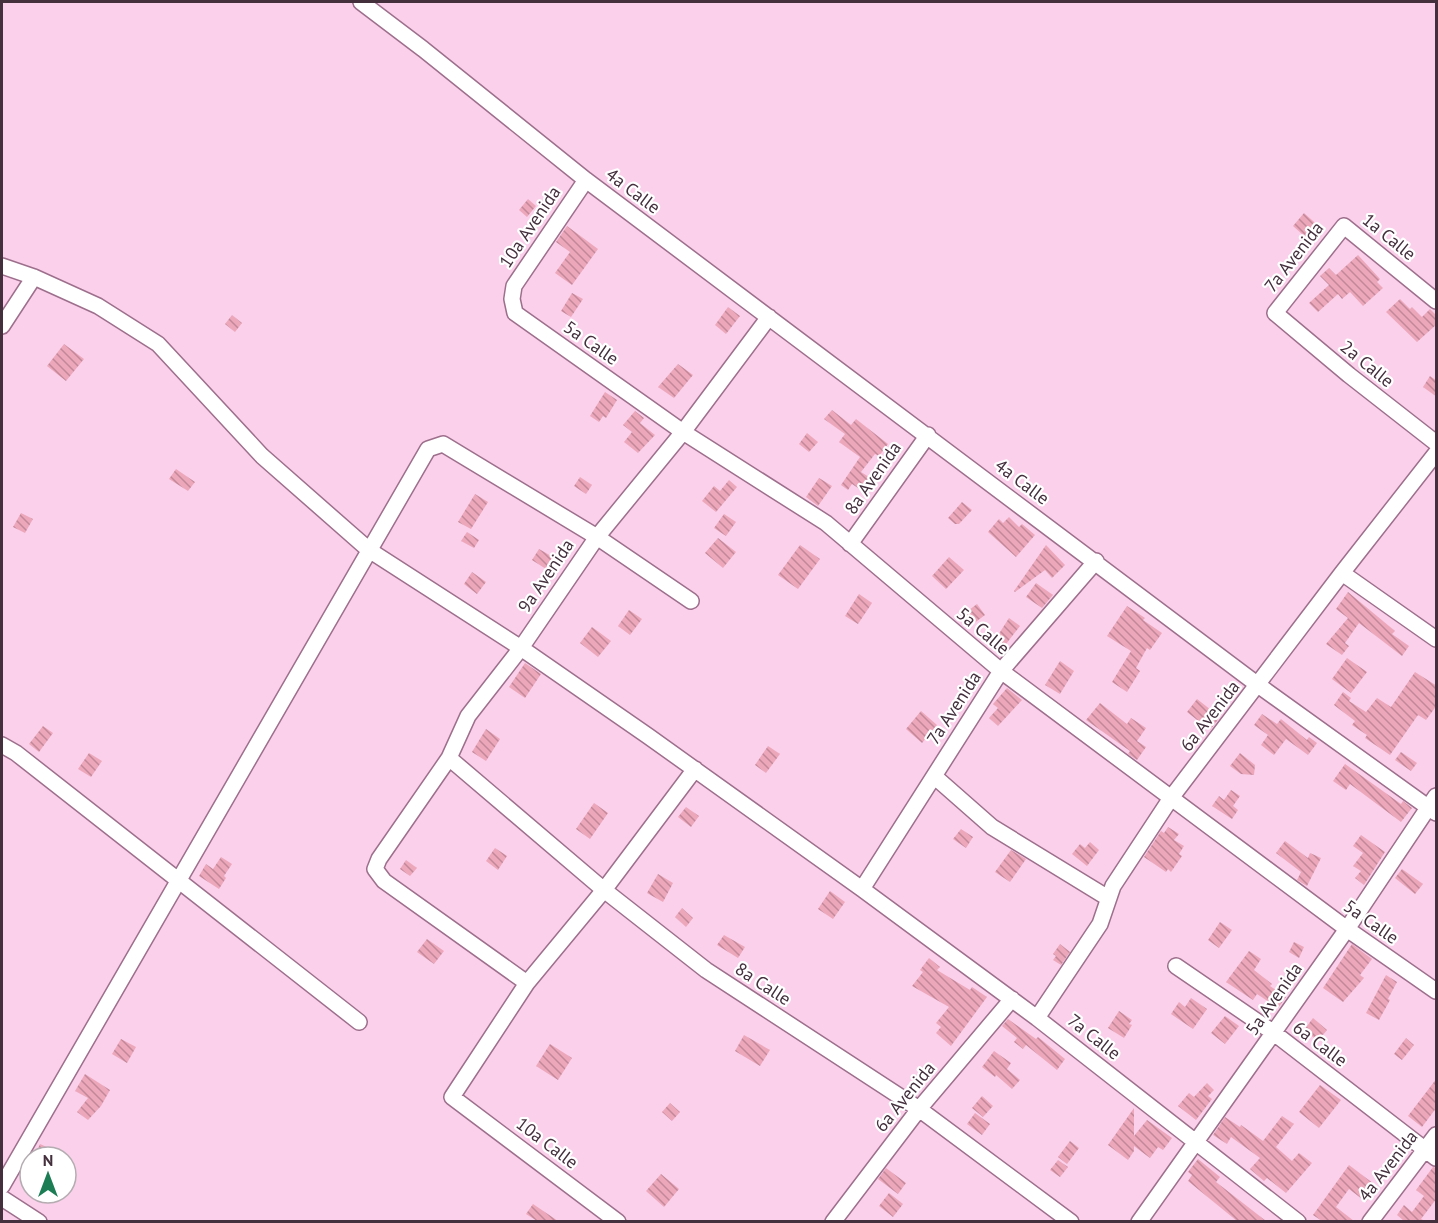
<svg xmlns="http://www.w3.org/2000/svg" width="1438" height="1223" viewBox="0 0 1438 1223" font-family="'PT Sans',sans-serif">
  <defs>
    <pattern id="building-back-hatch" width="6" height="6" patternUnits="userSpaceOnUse" patternTransform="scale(1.5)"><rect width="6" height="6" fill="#eda7bb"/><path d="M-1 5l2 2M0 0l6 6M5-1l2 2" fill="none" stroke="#c28899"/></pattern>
  </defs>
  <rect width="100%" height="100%" fill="#fad0ea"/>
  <path fill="url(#building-back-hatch)" d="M528,199L536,206L527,217L519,210Z
    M1304,213L1322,229L1311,242L1293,226Z
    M567,226L598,249L572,285L555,273L570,252L556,242Z
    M1358,255L1380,279L1377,282L1383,288L1363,306L1350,292L1342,299L1338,294L1318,312L1309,303L1329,285L1320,276L1329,268L1336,275Z
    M572,293L583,299L571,317L561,311Z
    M1400,299L1410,309L1412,307L1422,317L1430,309L1437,316V324L1417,342L1386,312Z
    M728,307L740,316L726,334L715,325Z
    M232,315L242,323L235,332L225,324Z
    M64,344L84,359L66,381L47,366Z
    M678,364L693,375L674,398L658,387Z
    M1430,376L1437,381V397L1423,387Z
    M605,392L617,400L606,418L603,416L599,422L590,416Z
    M832,410L851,425L856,419L888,444L879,456L875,454L861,472L869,477L861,490L852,484L848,490L841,485L860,457L839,442L845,434L824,419Z
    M635,411L644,418L640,423L655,435L638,453L624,442L632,432L623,425Z
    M807,433L818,442L809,452L799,444Z
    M176,469L195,482L188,491L169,479Z
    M580,477L592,485L586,494L574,486Z
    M819,478L832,486L818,506L806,497Z
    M729,480L737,487L716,512L702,501L714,486L720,491Z
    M475,494L488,502L471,529L458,522Z
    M962,502L972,510L959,524H955L948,518Z
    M21,513L33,519L25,533L13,527Z
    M724,514L736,522L726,536L714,528Z
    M1009,517L1019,527L1022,524L1035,535L1016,557L988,532L999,519L1003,523Z
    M467,532L479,540L474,548L461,541Z
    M718,538L736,552L723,568L705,553Z
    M800,545L820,559L798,589L778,575Z
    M1046,545L1065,565L1052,578L1045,570L1015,592L1014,591Z
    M539,549L553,557L546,569L532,560Z
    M949,557L964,570L946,589L932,576Z
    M472,572L486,582L477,594L464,584Z
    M1036,583L1053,595L1042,608L1026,597Z
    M1348,592L1395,631L1392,634L1409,646L1402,656L1359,623L1345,643L1349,646L1342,655L1326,644L1348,618L1336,609Z
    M859,594L872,603L858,624L845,616Z
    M977,604L985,615L973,624L965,613Z
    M1127,606L1145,618L1143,620L1162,633L1150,650L1147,648L1136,668L1140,671L1127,692L1112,682L1131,651L1107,636Z
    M629,610L642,619L630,635L618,626Z
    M1009,618L1020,626L1003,648L993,643Z
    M592,627L611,641L598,657L580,643Z
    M1347,658L1367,672L1351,693L1332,679Z
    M1060,661L1074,671L1060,694L1045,685Z
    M525,663L541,674L525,698L509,687Z
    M1415,672L1437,686V705L1426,720L1418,715L1390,755L1365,738L1367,735L1352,725L1355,721L1334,705L1343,692L1351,698L1349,701L1366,712L1377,698L1391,707Z
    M1007,688L1022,700L998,726L989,718L998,708L993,704Z
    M1197,699L1220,717L1210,730L1187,712Z
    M1100,703L1127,724L1131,718L1146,728L1137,741L1146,747L1137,760L1128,754L1130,751L1086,720Z
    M921,711L937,725L922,743L906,729Z
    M1262,714L1277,724L1281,719L1307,740L1309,737L1317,743L1308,755L1286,739L1274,755L1261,745L1268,735L1254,725Z
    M43,726L53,733L39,752L29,744Z
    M486,729L500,739L486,761L472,752Z
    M768,746L780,754L766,773L755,765Z
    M1401,752L1417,763L1411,771L1395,760Z
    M89,753L102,761L91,777L78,769Z
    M1240,753L1255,765L1254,775L1241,774L1230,766Z
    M1345,764L1401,804L1403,801L1412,808L1401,822L1350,784L1346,790L1333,781Z
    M1231,790L1240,796L1233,806L1238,810L1232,819L1212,806L1219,796L1224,800Z
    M594,803L608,813L590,839L576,829Z
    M686,807L699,816L691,827L678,817Z
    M1168,827L1179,834L1174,840L1184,846L1179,854L1182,856L1171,872L1168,869L1166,872L1144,857L1161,831L1164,833Z
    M961,829L973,837L966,848L953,839Z
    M1361,835L1385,852L1364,885L1355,878L1361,871L1353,866L1363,853L1353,846Z
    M1285,841L1308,858L1310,853L1321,858L1307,886L1297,880L1301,872L1276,853Z
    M1090,842L1099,850L1087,866L1072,854L1080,844L1085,848Z
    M495,848L507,856L498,870L486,861Z
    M1011,850L1026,859L1010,882L995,872Z
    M221,857L232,864L224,876L226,878L219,889L199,876L206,864L213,869Z
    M406,860L417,868L410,876L400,869Z
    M1402,869L1423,884L1415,894L1395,878Z
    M658,874L673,883L663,902L647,893Z
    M830,891L845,902L833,919L818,909Z
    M682,908L693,918L686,927L675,917Z
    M1220,922L1232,930L1219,948L1208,940Z
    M724,935L745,947L738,958L717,945Z
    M427,939L444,951L434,964L417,952Z
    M1294,942L1304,947L1299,958L1289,952Z
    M1060,944L1070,952L1061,965L1053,960L1056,956L1053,954Z
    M1352,944L1372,959L1360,975L1364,978L1343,1002L1323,988Z
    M1249,951L1261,959L1254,970L1272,984L1270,986L1286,997L1278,1008L1257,994L1253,1000L1226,982Z
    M929,958L940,967L937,970L970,990L972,987L987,997L951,1046L936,1033L941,1027L936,1023L949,1007L912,986L923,972L920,970Z
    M1386,975L1397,982L1388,999L1390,1000L1379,1020L1366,1013Z
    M1191,998L1207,1009L1193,1029L1171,1014L1179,1002L1185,1007Z
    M1119,1011L1132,1020L1129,1024L1132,1025L1124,1038L1108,1028Z
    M1225,1016L1239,1026L1225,1044L1211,1033Z
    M1313,1018L1327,1030L1318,1041L1304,1030Z
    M1008,1019L1036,1039L1038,1037L1065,1059L1057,1070L1026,1045L1023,1049L1014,1042L1017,1038L1002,1026Z
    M744,1035L770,1050L760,1066L735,1051Z
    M1406,1038L1414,1045L1402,1060L1394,1054Z
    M121,1039L136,1047L127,1063L112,1054Z
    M550,1044L572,1058L558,1080L536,1066Z
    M994,1051L1011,1063L1007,1069L1020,1080L1012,1089L996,1075L995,1077L982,1067Z
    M85,1074L110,1090L101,1106L88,1120L77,1112L88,1098L75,1091Z
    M1437,1078V1107L1422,1127L1408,1116Z
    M1207,1083L1214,1090L1208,1096L1212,1099L1196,1120L1178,1106L1189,1093L1194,1097Z
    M1320,1085L1341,1100L1319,1128L1299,1112Z
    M982,1096L993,1106L983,1117L972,1108Z
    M670,1103L680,1112L672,1121L662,1112Z
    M1134,1108V1136L1147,1120L1172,1138L1163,1150L1158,1147L1150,1158L1134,1146V1151L1128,1160L1108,1145Z
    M975,1113L990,1124L982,1135L967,1124Z
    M1282,1116L1294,1124L1276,1147L1292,1161L1299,1153L1312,1163L1286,1193L1267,1178L1264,1181L1250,1169L1260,1158L1231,1137L1227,1144L1213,1135L1225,1117L1240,1127L1241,1125L1263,1141Z
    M1070,1141L1079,1148L1067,1164L1058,1157Z
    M40,1144L51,1149L48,1157H34Z
    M1198,1159L1220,1177L1216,1182L1266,1221H1237L1188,1181L1192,1175L1188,1172Z
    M1058,1160L1068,1167L1060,1177L1050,1170Z
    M1349,1165L1378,1187L1366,1202L1349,1189L1336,1207L1354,1221H1322L1313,1215Z
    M1433,1167L1437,1168V1198L1421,1219L1425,1221H1404L1397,1215L1404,1205L1412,1212L1424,1196L1416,1190Z
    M886,1168L906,1183L898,1194L878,1179Z
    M661,1174L679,1189L664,1207L646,1191Z
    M889,1193L903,1204L893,1217L879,1206Z
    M533,1204L558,1221H537L526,1214Z"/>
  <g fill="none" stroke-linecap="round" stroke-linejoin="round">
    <defs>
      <path id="street" d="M361,2L423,49L586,180L1258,685L1436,813
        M586,180L514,286L512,299L515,313L683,432L826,523L1001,671L1347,929L1436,991
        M2,266L34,277L98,306L158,344L262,456L369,550L521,648L648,736L862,889L1037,1018L1298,1222
        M1436,301L1344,226L1275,313L1349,375L1436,443
        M2,326L34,277
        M850,544L928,435
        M1342,573L1436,639
        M2,745L16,753L359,1022
        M449,758L604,890L706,970L919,1109L1071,1222
        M934,776L992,827L1108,898
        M862,889L1001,671L1096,561
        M1176,966L1274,1033L1436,1158
        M527,983L384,881L375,869L379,859L449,758L468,716L521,648L597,537L683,432L769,317
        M1037,1018L1100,924L1113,886L1171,798L1342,573L1436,453
        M2,1186L428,449L443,444L597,537L691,601
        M2,1198L39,1222
        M618,1222L452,1097L527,983L604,890L695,769
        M833,1222L919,1109L1012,999
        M1139,1222L1347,929L1436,796
        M1370,1222L1436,1135"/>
    </defs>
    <use href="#street" stroke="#9d6f8c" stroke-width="18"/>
    <use href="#street" stroke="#fff" stroke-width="15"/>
  </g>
  <g text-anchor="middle" stroke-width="4.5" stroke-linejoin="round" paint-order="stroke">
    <g font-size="18" fill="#44303d" stroke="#fff">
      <text transform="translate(633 191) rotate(37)" y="6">4a Calle</text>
      <text transform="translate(530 227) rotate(-56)" y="6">10a Avenida</text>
      <text transform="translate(1389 237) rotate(39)" y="6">1a Calle</text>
      <text transform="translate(1294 257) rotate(-52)" y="6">7a Avenida</text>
      <text transform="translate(591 343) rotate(35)" y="6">5a Calle</text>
      <text transform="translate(1367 364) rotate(39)" y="6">2a Calle</text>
      <text transform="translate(873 478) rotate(-55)" y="6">8a Avenida</text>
      <text transform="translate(1022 482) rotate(37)" y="6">4a Calle</text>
      <text transform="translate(546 576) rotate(-56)" y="6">9a Avenida</text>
      <text transform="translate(983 631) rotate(40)" y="6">5a Calle</text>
      <text transform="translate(954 708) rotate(-57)" y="6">7a Avenida</text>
      <text transform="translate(1210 716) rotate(-52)" y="6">6a Avenida</text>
      <text transform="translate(1371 922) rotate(35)" y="6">5a Calle</text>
      <text transform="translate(763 984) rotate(33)" y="6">8a Calle</text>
      <text transform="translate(1274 999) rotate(-55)" y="6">5a Avenida</text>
      <text transform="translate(1094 1037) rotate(38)" y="6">7a Calle</text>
      <text transform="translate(1320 1044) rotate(37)" y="6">6a Calle</text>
      <text transform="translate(905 1097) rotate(-51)" y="6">6a Avenida</text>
      <text transform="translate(547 1143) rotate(37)" y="6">10a Calle</text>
      <text transform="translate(1388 1166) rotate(-52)" y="6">4a Avenida</text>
    </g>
  </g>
  <rect width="1438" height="1223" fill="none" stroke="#44303d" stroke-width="6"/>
  <g transform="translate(48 1175)"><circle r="28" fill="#ffffff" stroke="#b4acb1" stroke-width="1.5"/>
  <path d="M0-4.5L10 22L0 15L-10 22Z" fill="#1c7d55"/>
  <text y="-9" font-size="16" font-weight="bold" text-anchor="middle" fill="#44303d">N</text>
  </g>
</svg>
